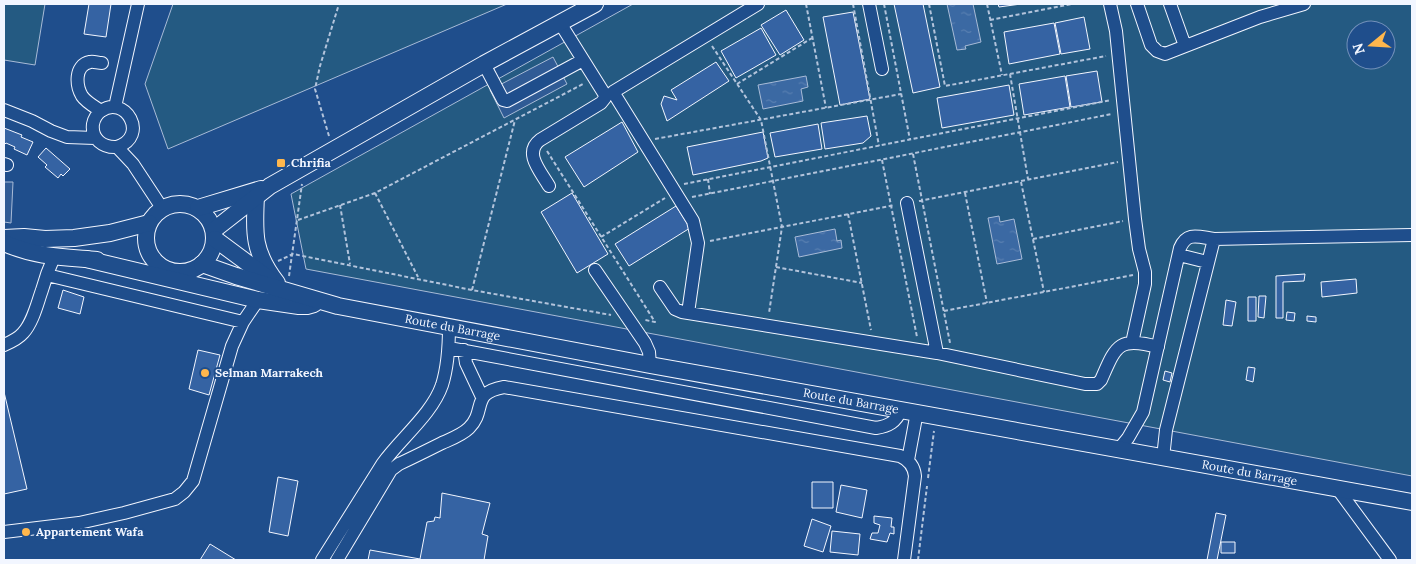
<svg xmlns="http://www.w3.org/2000/svg" width="1416" height="564" viewBox="0 0 1416 564" font-family="Lora,serif">
  <defs>
    <pattern id="water-ripples" width="26" height="14" patternUnits="userSpaceOnUse" patternTransform="scale(1.25)"><rect width="26" height="14" fill="#3b69a3"/><path d="M2 4q2-2 4 0t4 0M15 11q2-2 4 0t4 0" fill="none" stroke="#587fb1"/></pattern>
  </defs>
  <rect width="100%" height="100%" fill="#1f4e8c"/>
  <path fill="#245a82" stroke="#a8bbd7" fill-rule="evenodd" d="M4,4H45L35,65L4,60Z
    M173,4H507L168,149L145,84Z
    M633,4H1412V476L306,269L291,194ZM1356,30H1386V60H1356Z"/>
  <path fill="#305b95" stroke="#a8bbd7" d="M553,57L567,84L504,118L490,90Z
    M4,182H13L11,223L4,222Z"/>
  <path fill="url(#water-ripples)" stroke="#a8bbd7" d="M947,4H973L981,42L965,46L966,49L957,50Z
    M806,76L808,87L801,89L803,101L763,109L758,85Z
    M999,216L1000,222L1014,219L1022,259L997,264L988,218Z
    M835,229L837,241L841,240L842,248L799,257L795,237Z"/>
  <path fill="#3563a3" stroke="#f2f6ff" d="M89,4H111L106,37L84,34Z
    M894,4H923L940,87L913,93Z
    M998,4H1021L999,7Z
    M786,10L804,40L780,55L761,25Z
    M853,12L870,99L840,105L823,17Z
    M1084,17L1090,49L1061,54L1055,23Z
    M1054,23L1060,54L1009,64L1004,32Z
    M761,28L776,55L736,78L721,51Z
    M716,62L729,81L667,121L661,104L664,96L677,100L671,90Z
    M1097,71L1102,102L1071,107L1066,76Z
    M1065,76L1070,107L1024,115L1019,84Z
    M1009,85L1014,115L942,128L937,98Z
    M867,116L871,136L863,143L825,149L821,123Z
    M622,122L638,152L584,187L565,157Z
    M818,124L822,149L775,157L770,133Z
    M4,128L22,135L21,137L33,142L27,155L14,149L15,147L6,143L4,145Z
    M763,132L768,158L761,161L693,175L687,147Z
    M46,148L70,169L63,176L61,174L58,178L45,167L47,165L38,157Z
    M572,193L608,254L577,273L541,212Z
    M676,206L690,228L629,266L615,244Z
    M1305,274L1304,281L1283,282V318H1276V276Z
    M1356,279L1357,293L1322,297L1321,282Z
    M63,290L84,297L80,314L58,308Z
    M1259,296H1266L1264,318L1258,317Z
    M1248,297H1256V321H1248Z
    M1226,300L1236,302L1232,326L1223,325Z
    M1287,312L1295,313L1294,321L1286,320Z
    M1307,316L1316,317V322L1307,321Z
    M198,350L220,355L209,395L189,389Z
    M1248,367L1255,368L1253,382L1246,380Z
    M1165,371L1172,373L1170,382L1163,380Z
    M4,392L27,489L4,494Z
    M278,477L298,481L288,536L269,532Z
    M812,482H833V508H812Z
    M841,485L867,490L862,518L836,512Z
    M442,493L490,503L482,534L488,536L484,560H368L370,550L420,559L427,522L434,521L435,517L440,518Z
    M1216,513L1226,515L1217,560H1207Z
    M874,516L892,518L891,527H894V534L890,533L887,542L870,539L872,533H878L880,525L874,523Z
    M812,519L831,526L823,552L804,546Z
    M832,531L860,534L858,555L830,552Z
    M1221,542H1235V553H1221Z
    M210,544L236,560H200Z"/>
  <g fill="none" stroke-linecap="round" stroke-linejoin="round">
    <defs>
      <path id="minor" d="M869,4L882,69
        M1110,4L1116,31L1135,219L1139,249L1145,272V284L1132,343
        M1137,4L1151,45L1157,51L1165,54L1260,17L1304,4
        M1170,4L1185,46
        M484,64L503,100L507,101L583,60
        M115,107L138,4
        M4,110L32,121L51,131L67,137L95,138
        M101,111C95,107 86,102 82,96C76,86 74,65 90,62C93,61 98,63 102,63
        M117,147C150,136 125,94 101,111C97,114 94,119 93,124C91,139 103,148 117,147L133,164L162,208
        M4,164L7,165
        M549,186C541,172 523,153 540,140L601,103L605,98V95L560,23
        M907,203L937,353
        M1179,255L1207,262
        M595,270L645,343L649,352L650,365
        M47,275L243,322
        M660,287L675,309L682,312L937,353L1085,384H1097L1101,380C1116,346 1118,336 1158,347
        M688,313L698,243L693,221L613,92L758,4
        M4,345C11,342 18,339 23,333C33,322 37,304 42,290C45,279 49,268 54,257
        M449,348L876,428C889,426 896,422 901,410
        M464,350L466,363L482,397
        M1119,449L1128,438L1143,412L1180,248C1187,231 1199,237 1214,239L1412,235
        M1163,458L1166,430L1214,239
        M908,460L917,412
        M1337,488L1390,560
        M4,532L79,523L124,513L175,499L184,492L193,481L232,346L243,322L258,300
        M322,560L383,463C401,438 432,414 442,385C448,366 449,346 449,326
        M337,560L391,470L399,464C414,457 428,450 442,443C451,439 462,435 469,428C487,410 470,393 504,387L900,456C909,460 914,466 915,476L904,560"/>
      <g id="major">
        <path d="M256,196C254,234 253,252 277,283"/>
        <circle cx="180" cy="238" r="34"/>
        <path d="M198,208L261,189"/>
        <path d="M214,230L270,186L484,64L595,4"/>
        <path d="M4,238L24,237L45,239L74,238L110,233L149,223"/>
        <path d="M215,239L269,279"/>
        <path d="M4,243C36,257 62,257 97,260"/>
        <path d="M86,259L258,300L299,306H307L314,304"/>
        <path id="s1" d="M202,264L236,276L338,306L650,365L1412,502"/>
      </g>
    </defs>
    <use href="#minor" stroke="#f2f6ff" stroke-width="14"/>
    <use href="#major" stroke="#f2f6ff" stroke-width="18"/>
    <path stroke="#b3c4dc" stroke-width="2" stroke-dasharray="4 2.5" stroke-linecap="butt" d="M806,4L826,108
      M853,4L879,146
      M884,4L910,140
      M929,4L945,86L1106,56
      M987,4L1002,75
      M990,20L1072,4
      M712,46L761,120L782,227L769,313
      M1010,74L1028,179
      M737,84L812,38
      M329,136L315,89L320,66L339,4
      M655,139L901,94
      M547,151L655,322L645,320
      M913,154L950,343
      M882,160L917,337
      M708,179L710,194
      M1021,182L1044,292
      M684,184L1111,100
      M375,193L418,277
      M965,193L987,303
      M692,197L1112,114
      M919,201L1118,162
      M340,205L350,264
      M848,214L871,330
      M298,220L375,193L583,84
      M601,237L665,198
      M1033,239L1123,221
      M710,241L895,205
      M278,261L293,254L472,290L611,315
      M776,267L862,283
      M289,276L302,184
      M472,290L515,120
      M944,311L1133,275
      M928,478L934,431
      M918,560L927,486"/>
    <use href="#minor" stroke="#1f4e8c" stroke-width="12"/>
    <use href="#major" stroke="#1f4e8c" stroke-width="16"/>
  </g>
  <g fill="#ffb74d" stroke="#1f4e8c" stroke-width="2">
    <rect x="276" y="158" width="10" height="10" rx="2.5"/>
    <circle cx="205" cy="373" r="5"/>
    <circle cx="26" cy="532" r="5"/>
  </g>
  <g text-anchor="middle" stroke-width="4" stroke-linejoin="round" paint-order="stroke">
    <g font-size="12" font-weight="bold" fill="#f2f6ff" stroke="#1f4e8c" text-anchor="start">
      <text x="291" y="167">Chrifia</text>
      <text x="215" y="377">Selman Marrakech</text>
      <text x="36" y="536">Appartement Wafa</text>
    </g>
    <g font-size="12" fill="#f2f6ff" stroke="#1f4e8c">
      <text dy="4" stroke="none"><textPath href="#s1" startOffset="259">Route du Barrage</textPath></text>
      <text dy="4" stroke="none"><textPath href="#s1" startOffset="664">Route du Barrage</textPath></text>
      <text dy="4" stroke="none"><textPath href="#s1" startOffset="1069">Route du Barrage</textPath></text>
    </g>
  </g>
  <rect width="1416" height="564" fill="none" stroke="#f2f6ff" stroke-width="10"/>
  <g transform="translate(1371 45) rotate(252)"><circle r="24" fill="#1f4e8c" stroke="#7391ba"/>
  <path d="M0-4L9 19L0 12L-9 19Z" fill="#ffb74d"/>
  <text y="-8" font-size="14" font-weight="bold" text-anchor="middle" fill="#f2f6ff">N</text>
  </g>
</svg>
